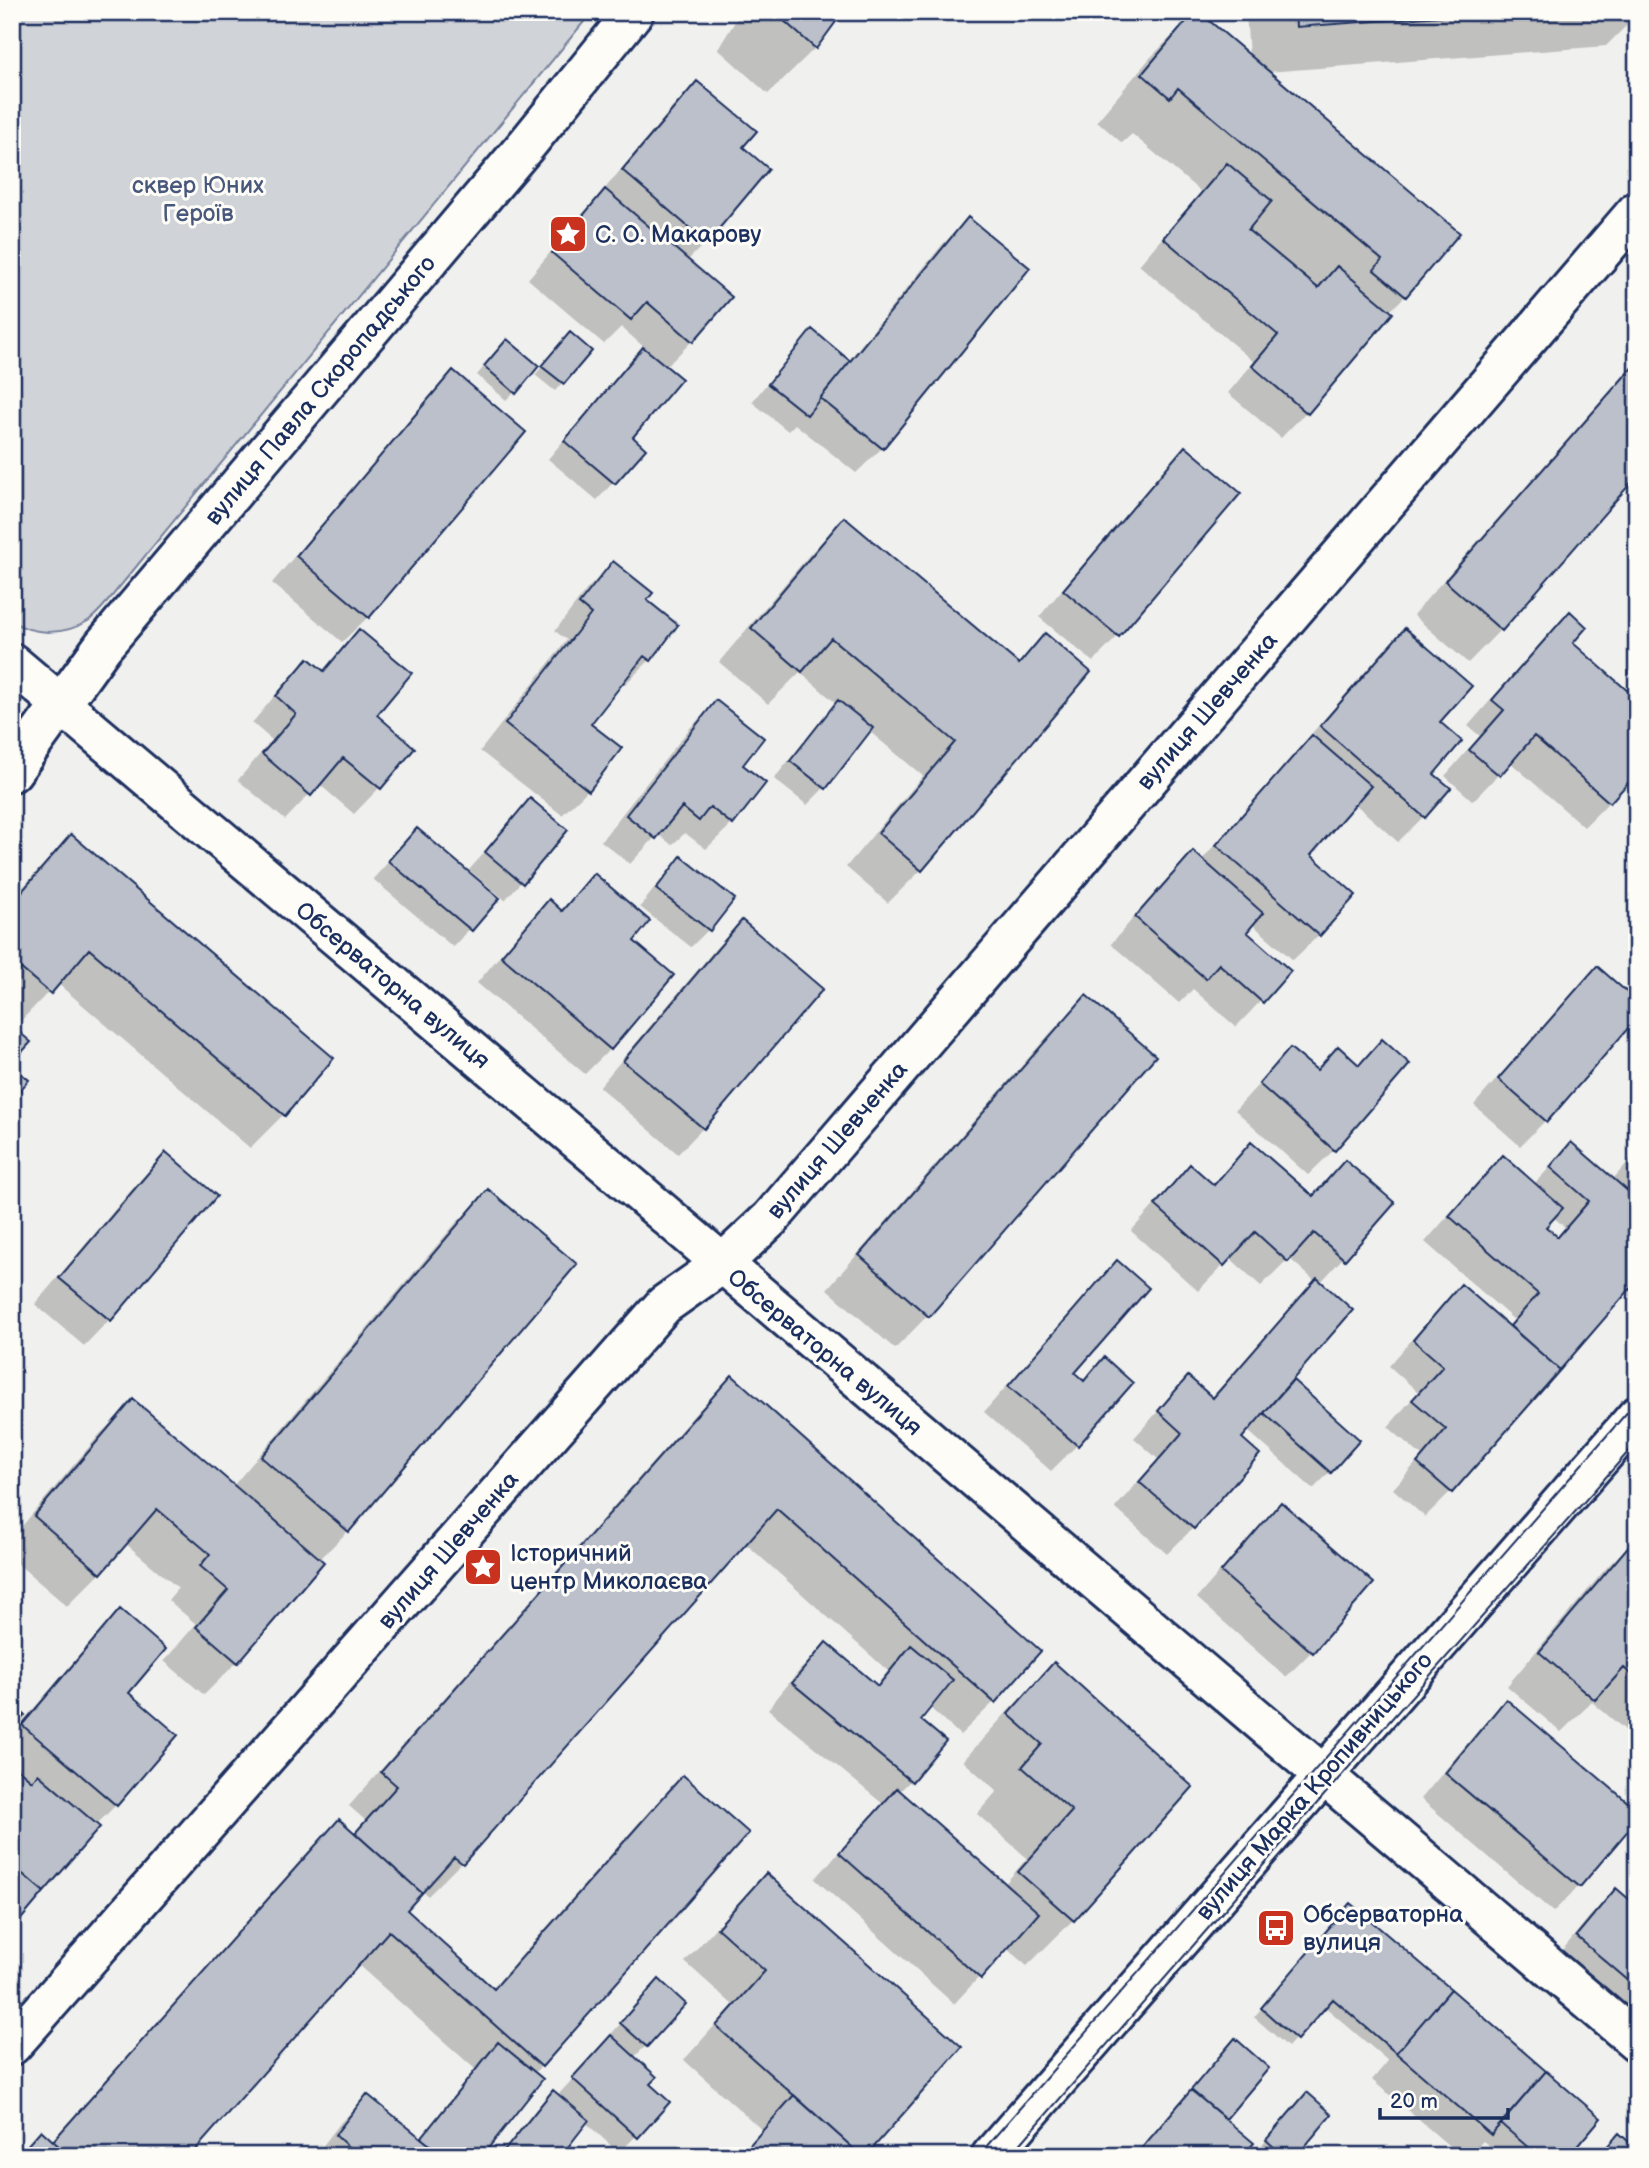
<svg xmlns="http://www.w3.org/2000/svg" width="1649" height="2168" viewBox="0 0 1649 2168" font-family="'Balsamiq Sans',sans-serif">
  <rect width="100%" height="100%" fill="#f0f0ee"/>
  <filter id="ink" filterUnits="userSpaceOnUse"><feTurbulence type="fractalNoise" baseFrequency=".0143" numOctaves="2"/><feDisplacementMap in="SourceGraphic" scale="14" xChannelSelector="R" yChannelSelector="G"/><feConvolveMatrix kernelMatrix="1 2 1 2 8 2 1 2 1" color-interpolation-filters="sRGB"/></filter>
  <g filter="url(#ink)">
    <path fill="#d0d3d8" stroke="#76819b" stroke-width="2" d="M12,12H592L108,601C102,608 95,616 88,621C65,635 34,636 12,621Z"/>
    <path fill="#0003" fill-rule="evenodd" d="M741,12H841L815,48L768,94L718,49Z
      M1196,12L1249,56L1246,12H1637V15L1606,46L1267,72L1405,296L1389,312L1306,412L1281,438L1228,393L1254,362L1139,265L1201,192L1132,134L1122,143L1097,121L1150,58Z
      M697,83L741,147L706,242L687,261L692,341L665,368L631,438L644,449L597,500L548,459L626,366L645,348L621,327L604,344L528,279L580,217L599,198L598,197L672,108Z
      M968,219L1028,269L882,448L856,473L795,424L788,431L752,402L795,349L812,332L848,361L942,245Z
      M562,343L590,351L555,391L535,375Z
      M499,349L514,392L506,400L477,375Z
      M1637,360V473L1501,629L1468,663L1413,615Z
      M453,373L368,617L342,642L272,583L428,398Z
      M1185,448L1238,493L1118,636L1093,662L1039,617L1160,474Z
      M844,519L1016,665L1045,636L921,870L888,903L846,867L923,776L869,731L824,788L807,805L774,779L821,720L837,704L800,672L768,704L719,662L811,553Z
      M613,563L644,601L650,660L624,685L621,683L588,724V790L562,815L480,751L567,640L555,631L587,589Z
      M1570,614L1571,643L1609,802L1584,827L1510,762L1473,801L1445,776L1480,736L1468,726L1544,639Z
      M1405,630L1438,722L1424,816L1398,842L1354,803L1309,855L1319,935L1293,960L1252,924L1245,932L1289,971L1236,1027L1193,989L1179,1003L1111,944L1167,879L1193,854L1201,861L1379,656Z
      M359,632L374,715L413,748L379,788L354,814L319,784L285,820L238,780L272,740L252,723L283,686L308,660L322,672Z
      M716,702L740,765L764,783L732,824L706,849L685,833L672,845L658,834L630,864L601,841L690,728Z
      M531,800L566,831L505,900L469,870Z
      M417,830L497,898L453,947L373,879Z
      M71,836L331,1058L283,1115L250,1148L57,983L16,1026L12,1022V900L38,870Z
      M681,859L733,899L708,930L691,947L640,907L664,876Z
      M594,876L631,941L610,1049L585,1074L477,983L524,927L549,902L560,911Z
      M742,922L703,1128L678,1154L599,1087L716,948Z
      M1597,968L1546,1120L1520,1146L1474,1105L1571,994Z
      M1086,997L928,1315L895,1349L827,1289L1053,1030Z
      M1382,1042L1334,1150L1308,1175L1235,1110L1290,1050L1315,1071L1338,1049L1358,1066Z
      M1251,1144L1312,1197L1345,1162L1393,1203L1320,1283L1284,1387L1330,1472L1313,1489L1247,1430L1240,1438L1257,1454L1193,1528L1167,1554L1115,1508L1158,1459L1134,1438L1188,1378L1211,1398L1292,1306L1316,1282L1289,1258L1261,1286L1230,1258L1198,1291L1131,1231L1190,1166L1212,1186Z
      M1571,1145L1612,1180L1637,1152V1278L1450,1492L1425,1517L1393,1489L1422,1456L1388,1427L1418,1392L1389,1366L1436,1312L1461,1286L1508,1327L1514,1320L1425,1242L1477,1183L1503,1157L1534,1184ZM1553,1217L1565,1227L1556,1238L1543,1227Z
      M166,1154L214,1196L109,1320L84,1346L35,1304L140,1180Z
      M488,1191L574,1265L348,1531L319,1560L237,1662L204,1695L164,1661L196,1624L168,1600L178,1588L125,1543L100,1573L67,1606L12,1559V1538L100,1434L133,1401L233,1486L455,1224Z
      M1117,1263L1072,1373L1082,1382L1104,1360L1131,1383L1077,1445L1051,1471L984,1412L1092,1288Z
      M732,1378L1038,1651L994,1702L960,1735L929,1707L918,1720L911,1780L899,1792L1004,1885L1027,1858L977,1814L997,1791L963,1761L1008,1711L1054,1665L1191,1787L1073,1920L1027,1966L1006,1948L954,2004L815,1879L883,1804L768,1709L800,1670L826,1645L876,1686L888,1671L745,1543L461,1863L428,1896L422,1891L405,1911L492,1989L650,1810L683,1777L541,2066L534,2073L479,2156H315L341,2122L367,2097L420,2139L475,2069L357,1964L187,2156H18L41,2132L51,2142L306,1854L339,1821L353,1834L365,1820L349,1806L698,1411Z
      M1282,1504L1371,1583L1311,1652L1286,1677L1197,1598L1256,1530Z
      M1637,1538V1740L1592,1702L1561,1732L1507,1686L1608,1566Z
      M120,1612L126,1694L116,1805L95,1826L12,1927V1734L95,1637Z
      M1507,1702L1637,1817L1579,1886L1553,1912L1421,1799L1481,1727Z
      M766,1875L864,2156H739L762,2130L684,2060L733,2005L685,1962L733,1908Z
      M1616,1891L1637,1908V2035L1552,1963L1590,1916Z
      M1350,1905L1599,2118L1567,2156H1501L1483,2141L1468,2156H1461L1372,2080L1388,2061L1324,2006L1288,2047L1254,2017Z
      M642,1999L646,2046L633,2058L648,2084L636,2136L619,2153L585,2122L559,2156H499L536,2109L553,2092L557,2096L607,2042L605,2041Z
      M1235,2041L1267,2068L1223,2120L1241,2156H1134L1218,2058Z
      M1290,2112L1294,2156H1253Z"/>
    <path fill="#bbc0ca" stroke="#1b2f5e" stroke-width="2" d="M774,12H843L816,49Z
      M1194,12H1199L1460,233L1406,297L1374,270L1382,260L1178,88L1170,98L1142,74Z
      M1295,12H1494L1296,27Z
      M697,81L757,131L743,147L769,169L707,243L622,170Z
      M1227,163L1272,201L1248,230L1318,288L1337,266L1393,313L1308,414L1252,366L1278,335L1163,238Z
      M605,189L732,297L693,342L647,302L631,320L552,253Z
      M968,217L1030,268L883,449L820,398Z
      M812,329L850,361L807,415L768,384Z
      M570,332L592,351L564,384L541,366Z
      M507,339L539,366L516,394L484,366Z
      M643,347L682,379L633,437L646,449L615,484L564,441Z
      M1637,362V476L1502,631L1445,581Z
      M453,370L526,432L369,618L296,556Z
      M1185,446L1241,493L1119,637L1063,590Z
      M844,517L1019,664L1045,633L1091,672L922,871L878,833L955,742L831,638L802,672L751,628Z
      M613,561L653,593L647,600L678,625L651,661L644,656L591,724L622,748L589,791L505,724L591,614L579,604Z
      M1570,611L1587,627L1573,643L1637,699V773L1610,803L1534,736L1500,776L1469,750L1504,710L1492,700Z
      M1405,628L1472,686L1440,722L1462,741L1434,774L1451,788L1425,818L1320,726Z
      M359,629L412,673L377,715L415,748L381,789L343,758L311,796L262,754L296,714L276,696L308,658L324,671Z
      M716,700L764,738L743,765L766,783L733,825L710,807L699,821L682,807L656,839L626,815Z
      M838,700L873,728L826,789L790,761Z
      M1312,735L1371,786L1311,855L1356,895L1320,936L1216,845Z
      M530,798L568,830L523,884L485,852Z
      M417,828L500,898L472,931L388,861Z
      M71,834L334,1058L285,1116L89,949L51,994L12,961V903Z
      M1193,851L1263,913L1247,932L1291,971L1263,1003L1219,964L1206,979L1135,917Z
      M681,856L735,899L710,931L656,889Z
      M594,873L650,921L634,941L674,975L611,1050L501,956L549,899L562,911Z
      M742,920L823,989L704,1129L623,1061Z
      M1597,966L1637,1001V1018L1547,1122L1498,1079Z
      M1086,995L1156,1056L929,1317L859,1255Z
      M12,1026L31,1042L12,1063Z
      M1382,1039L1410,1064L1335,1151L1259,1084L1290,1048L1317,1070L1338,1046L1359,1065Z
      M12,1066L29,1080L12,1100Z
      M1251,1142L1313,1196L1345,1160L1395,1203L1345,1260L1314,1233L1288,1262L1255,1232L1224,1266L1155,1205L1190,1164L1214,1185Z
      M1571,1142L1637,1199V1281L1560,1370L1510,1326L1538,1294L1449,1216L1503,1155L1563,1208L1546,1227L1558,1237L1589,1201L1550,1167Z
      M166,1152L217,1196L111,1321L59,1278Z
      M488,1189L577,1264L349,1532L261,1457Z
      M1117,1260L1149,1288L1075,1373L1084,1381L1104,1357L1133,1383L1078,1446L1008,1386Z
      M1317,1278L1353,1310L1242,1438L1260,1454L1194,1529L1139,1482L1182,1433L1158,1411L1188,1376L1213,1398Z
      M1461,1284L1560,1370L1452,1493L1417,1463L1446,1429L1412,1400L1443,1366L1413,1340Z
      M732,1375L1041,1651L995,1703L777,1509L463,1864L454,1857L422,1893L355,1833L397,1786L381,1772Z
      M1293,1380L1360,1440L1331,1473L1264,1413Z
      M133,1399L324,1562L238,1663L196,1627L228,1590L200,1566L210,1554L157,1509L101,1574L34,1516Z
      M1281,1502L1374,1583L1313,1653L1221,1572Z
      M1637,1536V1679L1624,1668L1595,1700L1539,1652Z
      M120,1609L166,1649L129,1693L178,1735L117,1806L22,1725Z
      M826,1642L878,1686L911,1645L953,1680L921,1720L946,1741L912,1782L792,1683Z
      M1054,1662L1193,1787L1074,1921L1018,1872L1072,1811L1022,1767L1042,1744L1008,1714Z
      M1506,1699L1637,1810V1820L1580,1887L1445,1773Z
      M12,1704L25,1715L12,1730Z
      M12,1764L32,1781L38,1774L100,1827L44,1892L12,1865Z
      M683,1775L749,1833L542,2067L389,1931L190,2156H70L53,2141L339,1819L422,1893L407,1910L494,1989Z
      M897,1788L1039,1913L981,1979L839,1853Z
      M12,1865L44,1892L12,1930Z
      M766,1873L962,2047L866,2156H862L716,2026L765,1971L717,1928Z
      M1616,1888L1637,1906V1988L1576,1936Z
      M1350,1903L1451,1989L1396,2053L1333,1999L1297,2040L1261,2008Z
      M659,1979L686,2004L647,2047L620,2023Z
      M1451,1989L1546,2071L1491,2135L1396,2053Z
      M611,2035L657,2077L650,2084L670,2102L638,2138L572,2078Z
      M1235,2038L1269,2068L1226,2119L1191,2090Z
      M498,2042L543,2079L482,2156H444L421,2138Z
      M1546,2071L1601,2118L1569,2156H1538L1501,2124Z
      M553,2090L589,2120L561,2156H500Z
      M1191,2090L1254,2143L1243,2156H1135Z
      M1307,2092L1332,2114L1297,2156H1284L1266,2140Z
      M367,2094L421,2138L444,2156H349L353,2151L335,2135Z
      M794,2095L862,2156H740Z
      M41,2130L53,2141L70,2156H18Z
      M1619,2133L1637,2149V2156H1599Z"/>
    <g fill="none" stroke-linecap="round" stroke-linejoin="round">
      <defs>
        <path id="minor" d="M12,663L628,1183L1637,2042
          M12,772L103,646L528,143L634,12
          M12,2045L664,1305L722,1264L771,1218L1637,211
          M991,2156L1637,1416"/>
      </defs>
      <use href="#minor" stroke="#1b2f5e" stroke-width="44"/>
      <use href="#minor" stroke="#fdfcf7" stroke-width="38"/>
      <path stroke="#1b2f5e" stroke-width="2" d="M978,2156L1637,1401
        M1010,2156L1333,1785L1637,1442"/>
    </g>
  </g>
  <defs>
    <symbol id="sight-square" viewBox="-11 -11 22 22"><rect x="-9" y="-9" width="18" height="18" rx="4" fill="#c8321e" stroke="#fdfcf7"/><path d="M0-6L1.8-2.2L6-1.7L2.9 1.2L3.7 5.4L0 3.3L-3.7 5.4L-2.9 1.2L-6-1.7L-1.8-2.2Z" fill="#fff"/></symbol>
    <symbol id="bus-square" viewBox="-11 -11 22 22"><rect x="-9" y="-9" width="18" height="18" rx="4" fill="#c8321e" stroke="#fdfcf7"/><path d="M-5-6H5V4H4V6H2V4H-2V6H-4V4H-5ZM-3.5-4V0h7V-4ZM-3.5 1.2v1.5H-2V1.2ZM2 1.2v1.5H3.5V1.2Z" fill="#fff"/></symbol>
  </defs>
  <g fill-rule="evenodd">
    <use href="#sight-square" x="546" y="212" width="44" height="44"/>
    <use href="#sight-square" x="461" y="1545" width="44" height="44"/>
    <use href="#bus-square" x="1254" y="1906" width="44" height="44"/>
  </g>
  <g text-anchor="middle" stroke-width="6" stroke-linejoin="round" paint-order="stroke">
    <g font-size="24" fill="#48587c" stroke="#fdfcf7">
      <text x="198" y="193">сквер Юних<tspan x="198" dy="28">Героїв</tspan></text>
    </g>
    <g font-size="24" fill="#1b2f5e" stroke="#fdfcf7" text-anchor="start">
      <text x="595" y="242">С. О. Макарову</text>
      <text x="510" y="1561">Історичний<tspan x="510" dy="28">центр Миколаєва</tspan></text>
      <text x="1303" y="1922">Обсерваторна<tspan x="1303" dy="28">вулиця</tspan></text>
    </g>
    <g font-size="24" fill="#1b2f5e" stroke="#fdfcf7">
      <text transform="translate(320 390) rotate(-50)" y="8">вулиця Павла Скоропадського</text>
      <text transform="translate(1207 711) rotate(-49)" y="8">вулиця Шевченка</text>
      <text transform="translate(393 985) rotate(40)" y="8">Обсерваторна вулиця</text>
      <text transform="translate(837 1140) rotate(-49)" y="8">вулиця Шевченка</text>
      <text transform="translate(825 1352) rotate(40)" y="8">Обсерваторна вулиця</text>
      <text transform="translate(448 1550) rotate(-49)" y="8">вулиця Шевченка</text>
      <text transform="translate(1314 1786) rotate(-49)" y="8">вулиця Марка Кропивницького</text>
    </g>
  </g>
  <rect width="1649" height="2168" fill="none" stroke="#fdfcf7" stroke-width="42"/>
  <rect x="21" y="21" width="1607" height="2126" fill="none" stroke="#1b2f5e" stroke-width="2.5" filter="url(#ink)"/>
  <path d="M1380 2108v10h128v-10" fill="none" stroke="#1b2f5e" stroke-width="3.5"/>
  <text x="1390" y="2108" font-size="21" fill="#1b2f5e" stroke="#fdfcf7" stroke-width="5" paint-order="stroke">20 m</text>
</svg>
